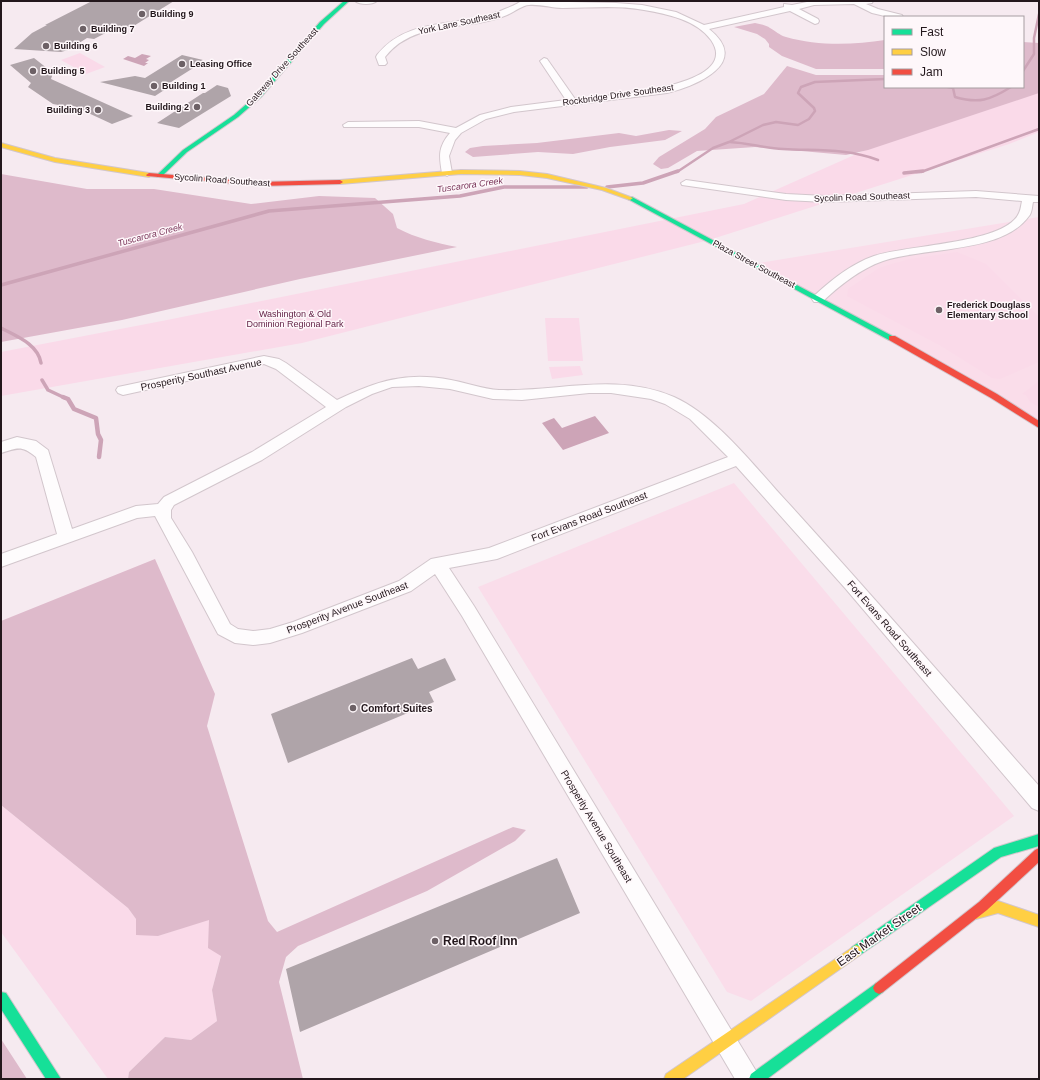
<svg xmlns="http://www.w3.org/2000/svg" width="1040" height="1080" viewBox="0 0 1040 1080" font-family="Arial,sans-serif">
  <rect width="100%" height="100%" fill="#f6eaf0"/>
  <path fill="#faddea" d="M1039,217V425L753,264Z
    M734,483L1014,816L751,1001L727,992L478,587Z"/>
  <path fill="#fadae9" d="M80,53L105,67L86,74L61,60Z
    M1039,89V132L1009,144L709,240L302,343L1,396V352L167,320L744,204L870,148Z
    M957,252L986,264L1039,317V362L1000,379L992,378L941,346L847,296L848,289L879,268L888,265L910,259Z
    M545,318H579L583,361H548Z
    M580,366L583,375L552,379L549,367Z
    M1039,381V407L1030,402L1026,395L1022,394Z
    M1,805L128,908L136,919L158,936L209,919L221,955L212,990L217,1021L191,1040L165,1037L129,1072L128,1079H108L1,932Z"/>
  <path fill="#debacb" d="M755,23C760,24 766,25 770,28C776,31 779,35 786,37C817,46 853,45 885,40V69H816L782,56L769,47V44L765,39L757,34L734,27Z
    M1023,42L1039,43V93L868,150L846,155L755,147L697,151L668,168L661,169L653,164L659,157L705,129L716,117L764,94L787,66L816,75H885V87H1023Z
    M669,130L682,131L665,140L610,147L573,154L538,152L473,157L465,152L470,148L483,146L537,143L619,133L636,136Z
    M1,174L87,189H154L251,204L319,196L375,198L393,214L397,228C416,238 436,243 457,247L300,279L122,320L1,342Z
    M155,559L215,694L207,726L268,921L277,932L513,827L526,830L515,841L427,891L298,946L286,957L279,982L303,1079H128L129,1072L165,1037L191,1040L217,1021L212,990L221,956L208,948L209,920L158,936L136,935V919L128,908L1,805V621Z
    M1,1039L27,1079H1Z"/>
  <path fill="#cda4b7" d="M142,54L151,56L146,59L149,60L145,63H148L144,66L123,59L128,56L135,58Z
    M595,416L609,433L563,450L542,423L554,418L562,428Z"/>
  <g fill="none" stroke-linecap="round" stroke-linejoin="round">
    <path stroke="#cda4b7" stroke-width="2.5" d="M1023,71L1034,54V38L1039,14
      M948,87L953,88L955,97C979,104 990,100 1011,87
      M730,142C748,143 765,148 783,149C815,151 847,148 878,160
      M677,172L713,148L729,142L763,125L776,122L798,125L809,119L815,111L814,108L798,93L801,87L815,82L885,79
      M916,172H921L1039,129"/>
    <path stroke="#cda4b7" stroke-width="3.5" d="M904,173L923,171
      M607,187L643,183L678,171
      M1,285L269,211L460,196L504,187H587
      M1,328C16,336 38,344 41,363
      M42,380L48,390L65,398"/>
    <path stroke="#cda4b7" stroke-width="4.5" d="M63,397L68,399L74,409L96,418L98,434L101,440L99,457"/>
  </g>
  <path fill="#afa4a9" d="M92,1H174L132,27H117L94,39L87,38L68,50L61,52L14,49L32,33L47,25H45Z
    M182,55L203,60L196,64L198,65L168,84L172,85L155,96L100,82L135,76L145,78Z
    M34,58L53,73L51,79L133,116L112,124L71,105L69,107L53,104L28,87L31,83L10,65Z
    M217,85L228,88L231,96L179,128L157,123L203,93H205Z
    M412,658L418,669L445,658L456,680L429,692L434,702L288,763L271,714Z
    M557,858L580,913L300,1032L286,969Z"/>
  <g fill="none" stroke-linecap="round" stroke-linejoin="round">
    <defs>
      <path id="street" d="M355,1H377C372,5 360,5 355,1Z
        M521,1L616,3L642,5L676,12L704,25L784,7V4L792,5L812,1H873L872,3L866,4L878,9L902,15L903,17H889L872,13L854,4L814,5L799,9L818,19L819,21L818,23L815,24L790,11L709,29C752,63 696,86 667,93L514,112L486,119L461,133L455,140L449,156L452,173L447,176L442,173C439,156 438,147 450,133L419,127H344L343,125L348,122L419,121L456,128L480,115L511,107L566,100L540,61L544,58L547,59L575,99C598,96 745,89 711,40C697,20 667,14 644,10C617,5 590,8 562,8C552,8 540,4 529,5C523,5 514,12 507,15C498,19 488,21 478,23C445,28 407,28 385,57L387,63L385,65H379L376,57L377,55C410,14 462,29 505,9C510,7 518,4 521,1Z
        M686,180L786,194L825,196L976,191L1039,196V202H1033C1032,206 1032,213 1029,216C1002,254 923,247 883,261C860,269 840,285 822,302H814L812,299L814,296C831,280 851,264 874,256C905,245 1006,244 1019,213C1021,209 1021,205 1022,201L976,197L825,202L786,200L682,185L681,183Z
        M264,356L279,359L286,363L337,400C377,381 406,371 451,380C467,383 483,389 499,390C558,392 616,372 674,397C717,416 758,471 790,505C874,597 956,692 1039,786V811L1032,808L845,588L736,466L497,559L449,568L474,606L756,1071L760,1079H735L462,616L435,574L411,591L302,633L270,643L253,645L235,643L218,634L155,516L137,518L1,567V554L57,534L36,457C21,445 18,448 1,453V442L17,437L36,441L48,450L72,529L136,506L158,504L164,497L252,452L326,407L276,369L264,364L123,395L118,393L116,390L118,387ZM419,386L450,389L493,399L522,400L589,393H611L651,399L665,404L690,419L728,457L489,548L431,559L399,581L293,622L270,629L253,631L238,629L230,624L192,552L171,518V510L174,505L262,460L346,407L372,394L392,387Z"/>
      <path id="fast" d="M344,1H349L324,24L261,97L238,117L187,152L161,177H157V175L183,150L234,115L257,95L320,22Z
        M628,197H632L896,338L895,340H889L628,199Z
        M1039,834V846L1001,857L860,955L856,957L852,955L850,951L852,947L994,848Z
        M879,982L883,984L885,988L883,992L767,1079H749L751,1074L875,984Z
        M1,992L6,993L61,1079H46L1,1009Z"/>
      <path id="slow" d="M1,143L55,158L149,173L152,175L149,177L55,162L1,147Z
        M461,170L520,171L547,174L606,188L633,198L630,200L602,190L547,178L520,175L461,174L340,184L337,182L340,180Z
        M998,901L1039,915V927L998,913L976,919L972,917L970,913L972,909Z
        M856,945L860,947L862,951L860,955L683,1079H664L666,1074Z"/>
      <path id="jam" d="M149,173L259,182L340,180L343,182L340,184L259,186L147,176L146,175Z
        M889,336H895L997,394L1039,421V428L991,398L889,340Z
        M1039,848V862L987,910L883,992L879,994L875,992L873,988L875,984L979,902L1035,850Z"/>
    </defs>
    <use href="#street" stroke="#d2c6cc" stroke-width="2"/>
    <use href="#fast" stroke="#d2c6cc" stroke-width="2"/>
    <use href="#slow" stroke="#d2c6cc" stroke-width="2"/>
    <use href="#jam" stroke="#d2c6cc" stroke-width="2"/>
    <use href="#street" fill="#fefcfd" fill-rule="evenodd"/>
    <use href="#fast" fill="#16e098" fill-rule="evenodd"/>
    <use href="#slow" fill="#ffcf43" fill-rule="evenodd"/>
    <use href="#jam" fill="#f24e42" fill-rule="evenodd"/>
  </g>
  <g fill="#6d6166" stroke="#fef7fa" stroke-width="1.5">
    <circle cx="142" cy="14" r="4"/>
    <circle cx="83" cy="29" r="4"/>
    <circle cx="46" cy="46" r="4"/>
    <circle cx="182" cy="64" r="4"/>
    <circle cx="33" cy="71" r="4"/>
    <circle cx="154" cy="86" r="4"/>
    <circle cx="197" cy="107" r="4"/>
    <circle cx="98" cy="110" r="4"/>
    <circle cx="939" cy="310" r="4"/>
    <circle cx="353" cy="708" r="4"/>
    <circle cx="435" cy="941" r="4"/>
  </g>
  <g text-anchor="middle" stroke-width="3" stroke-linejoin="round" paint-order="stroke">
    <g font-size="9" font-weight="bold" fill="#23171c" stroke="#fef7fa" text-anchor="start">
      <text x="150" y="17">Building 9</text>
      <text x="91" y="32">Building 7</text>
      <text x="54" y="49">Building 6</text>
      <text x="190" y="67">Leasing Office</text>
      <text x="41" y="74">Building 5</text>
      <text x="162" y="89">Building 1</text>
      <text x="189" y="110" text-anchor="end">Building 2</text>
      <text x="90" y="113" text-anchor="end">Building 3</text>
      <text x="947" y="308">Frederick Douglass<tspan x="947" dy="10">Elementary School</tspan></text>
    </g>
    <g font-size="9" fill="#23171c" stroke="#fef7fa">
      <text transform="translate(459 23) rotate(-12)" y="3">York Lane Southeast</text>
      <text transform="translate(282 67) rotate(-48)" y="3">Gateway Drive Southeast</text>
      <text transform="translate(618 95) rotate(-8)" y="3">Rockbridge Drive Southeast</text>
      <text transform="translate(222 180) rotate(4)" y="3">Sycolin Road Southeast</text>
      <text transform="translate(862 197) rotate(-2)" y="3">Sycolin Road Southeast</text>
      <text transform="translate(754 264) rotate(28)" y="3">Plaza Street Southeast</text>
    </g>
    <g font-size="9" font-style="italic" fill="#793559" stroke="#fef7fa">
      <text transform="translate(470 185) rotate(-8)" y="3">Tuscarora Creek</text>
      <text transform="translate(150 235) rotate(-15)" y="3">Tuscarora Creek</text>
    </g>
    <g font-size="9" fill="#601e43" stroke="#fef7fa">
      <text x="295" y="317">Washington &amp; Old<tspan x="295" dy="10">Dominion Regional Park</tspan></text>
    </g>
    <g font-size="10" fill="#23171c" stroke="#fef7fa">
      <text transform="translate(201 374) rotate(-12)" y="4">Prosperity Southast Avenue</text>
      <text transform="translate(589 516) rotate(-21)" y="4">Fort Evans Road Southeast</text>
      <text transform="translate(347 607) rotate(-21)" y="4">Prosperity Avenue Southeast</text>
      <text transform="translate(890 628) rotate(49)" y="4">Fort Evans Road Southeast</text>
      <text transform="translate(597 826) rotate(59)" y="4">Prosperity Avenue Southeast</text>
    </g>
    <g font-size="10" font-weight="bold" fill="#23171c" stroke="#fef7fa" text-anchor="start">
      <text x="361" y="712">Comfort Suites</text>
    </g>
    <g font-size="12" fill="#23171c" stroke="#fef7fa">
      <text transform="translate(879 935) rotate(-35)" y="4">East Market Street</text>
    </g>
    <g font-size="12" font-weight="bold" fill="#23171c" stroke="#fef7fa" text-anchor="start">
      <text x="443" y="945">Red Roof Inn</text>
    </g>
  </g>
  <rect width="1040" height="1080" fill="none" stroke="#23171c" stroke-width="4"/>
  <rect x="884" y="16" width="140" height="72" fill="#fef7fa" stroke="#a69da1"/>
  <rect x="892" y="29" width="20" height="6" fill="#16e098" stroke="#a69da1"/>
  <text x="920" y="36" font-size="12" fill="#23171c">Fast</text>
  <rect x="892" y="49" width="20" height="6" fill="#ffcf43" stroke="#a69da1"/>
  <text x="920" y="56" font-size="12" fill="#23171c">Slow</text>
  <rect x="892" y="69" width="20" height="6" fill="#f24e42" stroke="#a69da1"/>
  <text x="920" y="76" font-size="12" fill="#23171c">Jam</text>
</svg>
